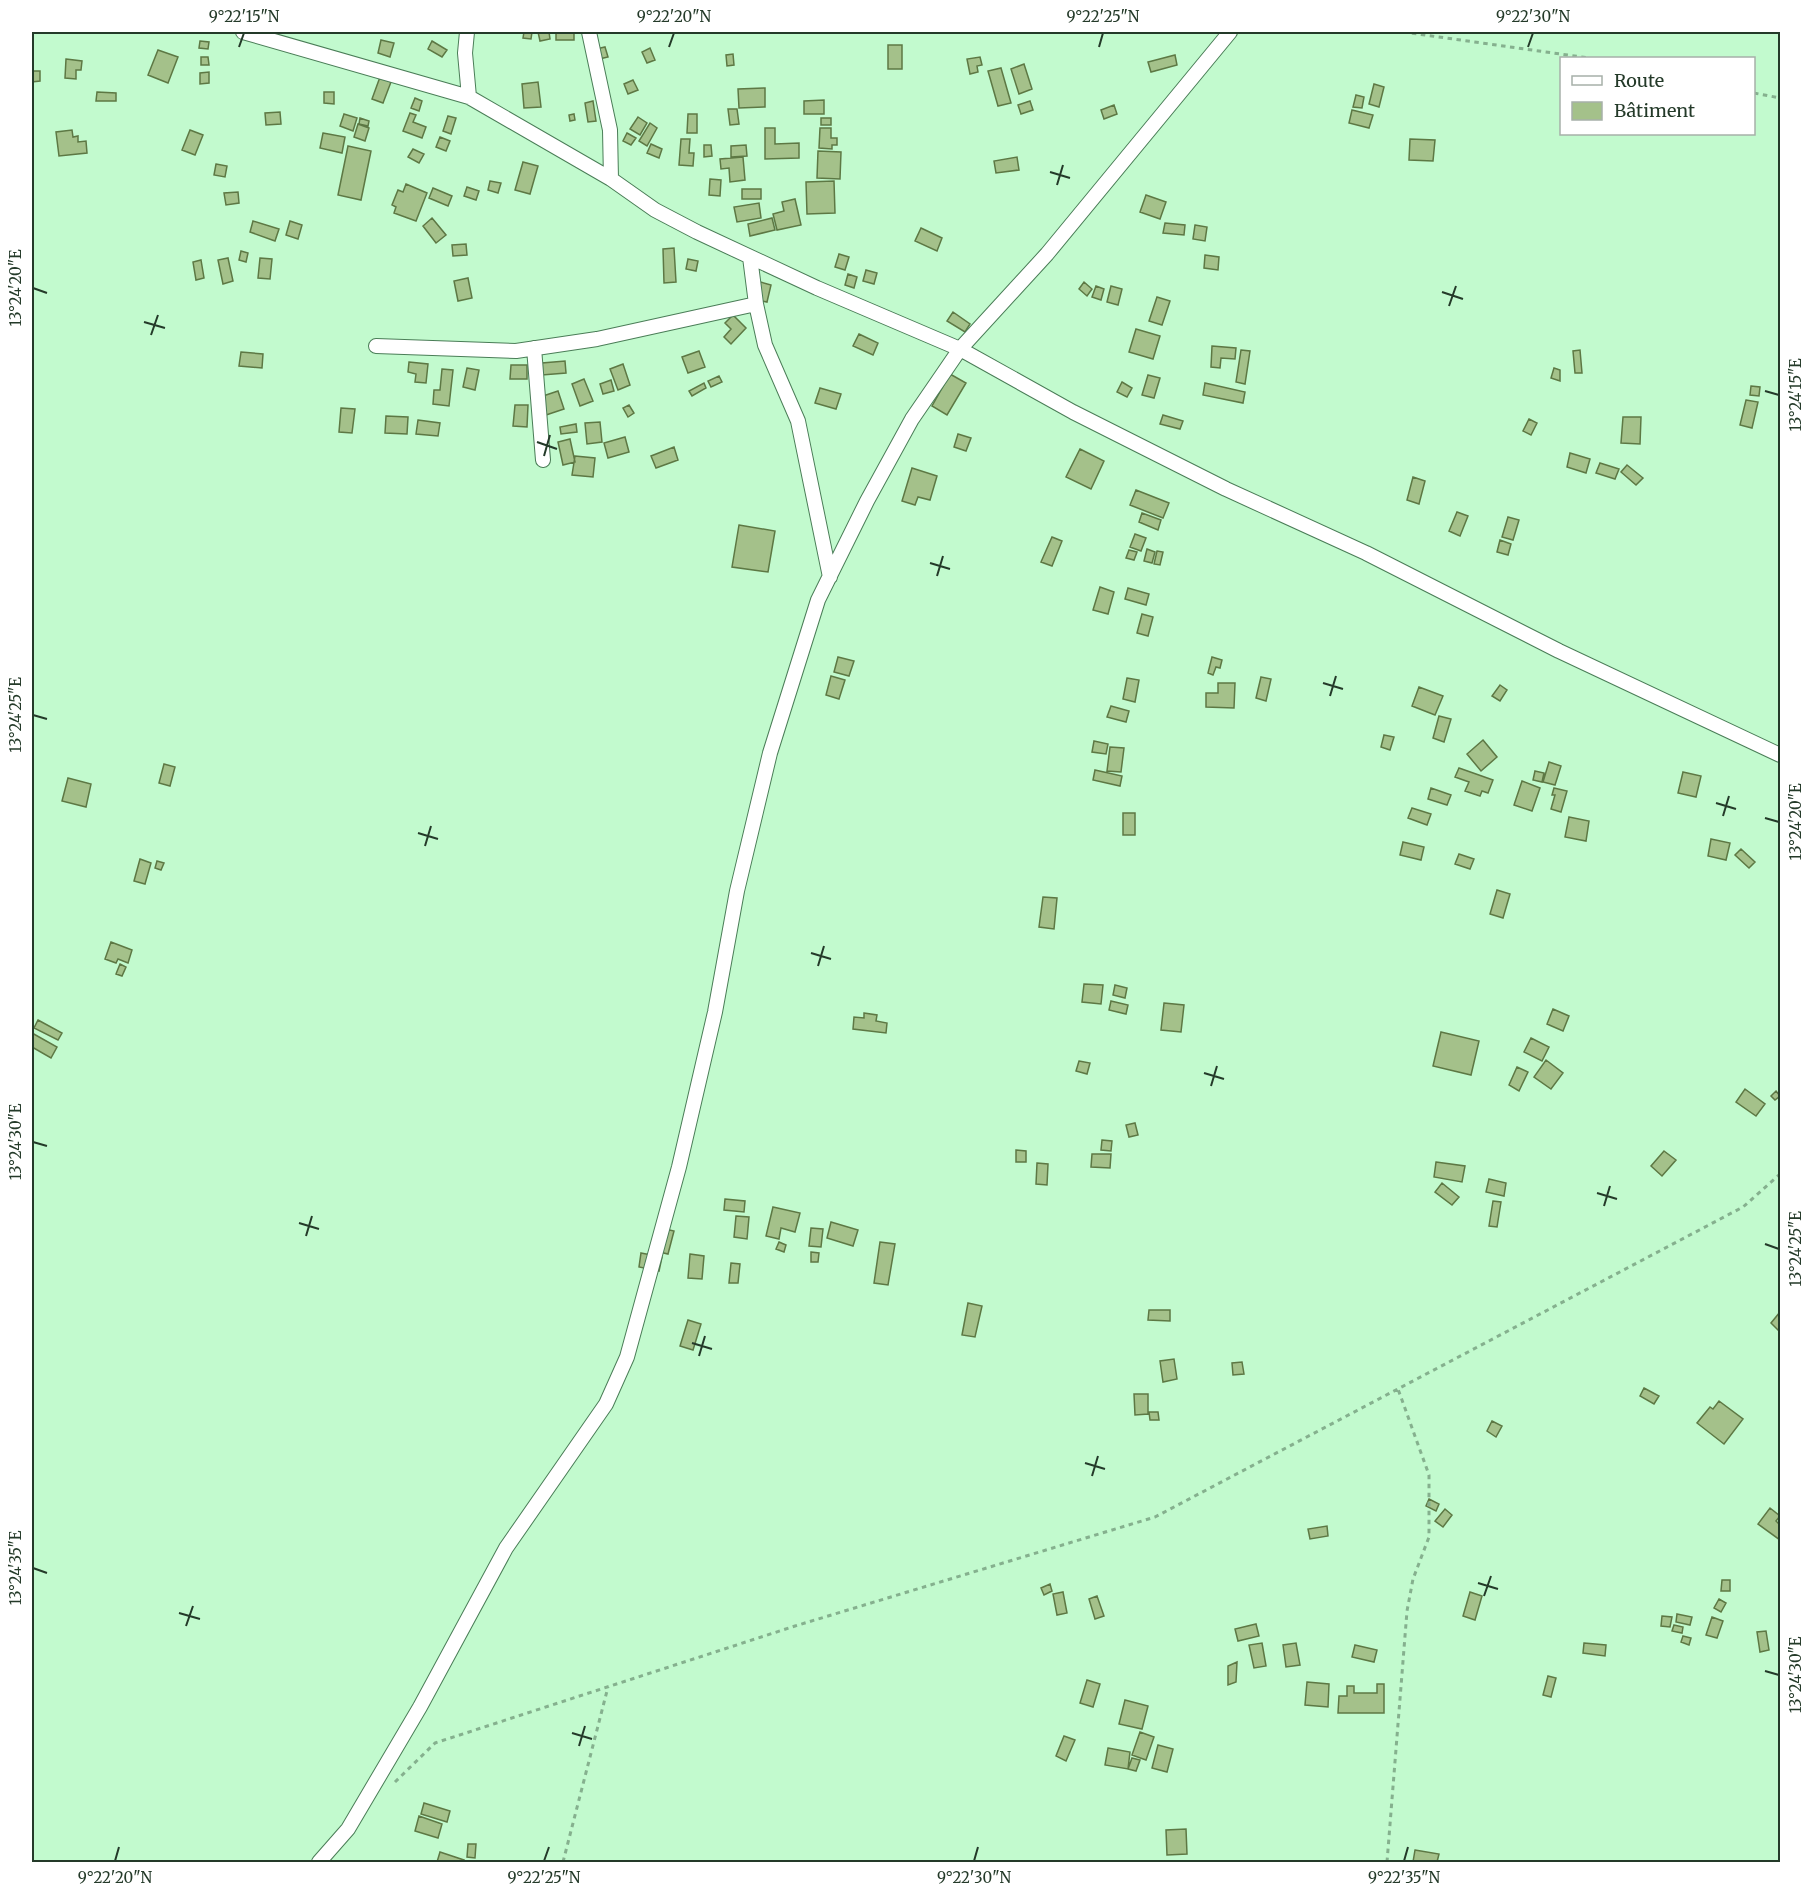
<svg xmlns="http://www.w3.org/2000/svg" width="1812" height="1894" viewBox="0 0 1812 1894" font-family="Merriweather,serif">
  <rect width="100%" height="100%" fill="#c2face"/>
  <path fill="#a4c18a" stroke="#5d7844" stroke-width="1.5" d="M524,32H532L531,39L523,38Z
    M538,32H549L550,39L540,41Z
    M556,32H574V40H556Z
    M381,40L394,43L390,57L378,53Z
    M200,41L209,42L208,49L199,48Z
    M432,41L447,50L442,57L428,49Z
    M888,45H902V69H888Z
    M605,47L608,57L599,59L596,49Z
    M650,48L655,60L647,63L642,52Z
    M158,50L178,57L168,83L148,75Z
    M733,54L734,65L727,66L726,55Z
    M1175,55L1177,65L1151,72L1148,62Z
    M201,57H208L209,65H201Z
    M980,57L982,65L977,66L978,72L970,74L967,59Z
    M66,59L82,61L81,70H76V79L65,78Z
    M1024,64L1032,89L1019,94L1011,69Z
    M1001,68L1011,103L998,106L988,71Z
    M32,71H40V81L32,82Z
    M209,72V83L200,84V73Z
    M380,77L391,82L383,103L372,99Z
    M633,80L638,90L628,94L624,84Z
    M538,82L541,107L524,108L522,84Z
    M1374,84L1384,87L1379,107L1369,104Z
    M765,88V107L739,108L738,89Z
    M97,92L116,93V101H96Z
    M324,92H334V104L324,103Z
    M1356,95L1364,97L1362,108L1353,107Z
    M415,98L422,101L419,111L411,108Z
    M824,100V114H804V101Z
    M593,101L596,121L588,122L585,103Z
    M1030,101L1033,110L1021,114L1018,105Z
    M1114,105L1117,114L1104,119L1101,110Z
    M728,109H737L739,124L730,125Z
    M1352,110L1373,115L1369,128L1349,123Z
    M280,112L281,124L266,125L265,113Z
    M410,113L416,115L413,122L426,127L422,138L403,131Z
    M344,114L357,118L353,131L340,126Z
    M574,114L575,120L570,121L569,115Z
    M688,114H697V133H687Z
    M448,116L456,118L451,134L443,131Z
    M638,117L647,123L640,135L630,129Z
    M360,118L369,121L368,126L359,124Z
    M821,118H831V125H821Z
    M650,123L657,128L647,146L639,141Z
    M358,124L369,128L365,141L354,137Z
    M765,128H775V144L799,143V158L765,159Z
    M820,128H831V138H837V145H832V149L819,148Z
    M72,130L73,137L78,136V142L86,141L87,153L59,156L56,132Z
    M190,130L203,135L195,155L182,150Z
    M323,133L345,137L342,153L320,148Z
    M627,133L636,138L631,145L623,141Z
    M440,137L450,141L446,151L436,147Z
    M681,139H690L689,153H694L693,166L679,165Z
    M1410,139L1435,140L1433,161L1409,160Z
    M651,144L662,149L659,158L647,153Z
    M704,145H711L712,156L704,157Z
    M746,145L747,156L731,157V146Z
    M348,146L371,151L361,200L338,195Z
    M413,149L424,154L419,163L408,157Z
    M818,151L841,152L840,179L817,178Z
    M743,157L745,180L730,182L729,168L721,169L720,159Z
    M1017,157L1019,170L996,173L994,161Z
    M523,162L538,166L530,194L515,190Z
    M216,164L227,166L225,177L214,175Z
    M710,179L721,180L720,196L709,195Z
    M490,181L501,183L498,193L488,190Z
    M834,181L835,213L807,214L806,182Z
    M406,184L427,193L416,221L394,213L396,207L392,205L398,190L403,192Z
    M467,187L479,191L476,200L464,196Z
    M433,188L452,196L448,206L429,198Z
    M742,189H761V199H742Z
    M238,192L239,203L226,205L224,193Z
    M1146,195L1166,202L1160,219L1140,212Z
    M795,199L801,225L777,230L773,214L784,211L782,202Z
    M759,203L761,218L737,222L734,207Z
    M432,218L446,235L436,243L423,226Z
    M772,218L775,230L750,236L748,224Z
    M253,221L279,229L275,241L250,232Z
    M290,221L302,225L298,239L286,235Z
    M1165,223L1185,225L1184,235L1163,233Z
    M1195,225L1207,227L1205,241L1193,239Z
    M921,228L942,238L937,251L915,241Z
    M466,244L467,255L453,256L452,245Z
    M674,248L676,282L664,283L663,249Z
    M241,251L248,253L246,262L239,260Z
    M839,254L849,257L845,270L835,267Z
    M1205,255L1219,257L1218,270L1204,268Z
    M228,258L233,281L223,284L218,260Z
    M260,258L272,259L270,279L258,278Z
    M688,259L698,261L696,271L686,269Z
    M201,260L204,278L196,280L193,262Z
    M866,270L877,273L874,284L863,281Z
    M848,274L857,277L854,288L845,285Z
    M468,278L472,298L458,301L454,281Z
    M757,281L771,285L767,302L753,299Z
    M1084,282L1092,289L1087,296L1079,289Z
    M1096,286L1104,289L1101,300L1092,297Z
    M1111,286L1122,289L1118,305L1107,302Z
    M1157,297L1170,301L1162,325L1149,321Z
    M953,312L970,324L965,332L947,321Z
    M733,315L746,328L731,344L724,337L731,329L725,323Z
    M1136,329L1160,336L1153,359L1129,352Z
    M859,334L878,343L873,355L853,346Z
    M1212,346L1236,348L1235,359L1221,358L1220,368L1211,367Z
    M1241,350L1250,351L1245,384L1236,382Z
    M1580,350L1582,373H1575L1573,351Z
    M699,351L705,367L688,373L682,357Z
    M241,352L263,354L262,368L239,366Z
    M565,361L566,373L542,375V363Z
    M409,362L428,364L426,383L415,382L416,374L408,372Z
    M623,364L630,385L618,390L610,369Z
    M511,365H527V379H510Z
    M467,368L479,370L475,390L463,387Z
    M1554,368L1560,370V381L1551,378Z
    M442,369L453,370L449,406L433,404L434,390H440Z
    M950,374L966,383L947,415L932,406Z
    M1148,375L1160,378L1154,398L1142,395Z
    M719,376L722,382L711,387L708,381Z
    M584,379L593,401L580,406L572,384Z
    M611,380L614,391L603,394L600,384Z
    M1122,382L1132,388L1127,397L1117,392Z
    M704,383L706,388L692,396L689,391Z
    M1205,383L1245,392L1243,403L1203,395Z
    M1751,386L1760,387L1759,396L1750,395Z
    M820,388L841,394L836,409L815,403Z
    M558,391L564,409L546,415L540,397Z
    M1746,400L1758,402L1752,428L1740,425Z
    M515,405H528L527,427L513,426Z
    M629,405L634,413L628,417L623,408Z
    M341,408L355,409L352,433L339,432Z
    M1163,415L1183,421L1180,429L1160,424Z
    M386,416L408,417L407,434L385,433Z
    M1623,417H1641L1640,444L1621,443Z
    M1529,419L1537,423L1531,435L1523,431Z
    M418,420L440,423L438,436L416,434Z
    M600,422L602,442L587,444L585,423Z
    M576,424L577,432L561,434L560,427Z
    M958,434L971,438L966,451L954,447Z
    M625,437L629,452L608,458L604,443Z
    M570,439L575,462L563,465L558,442Z
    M674,447L678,460L656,468L651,456Z
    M1080,449L1104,461L1091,489L1066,477Z
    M1570,453L1590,459L1586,473L1567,467Z
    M575,456L595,458L593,477L572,475Z
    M1600,463L1619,469L1615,479L1596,473Z
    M1627,465L1643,478L1636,485L1621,472Z
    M912,468L937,476L930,500L918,497L915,505L902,501Z
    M1413,477L1425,481L1419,504L1407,500Z
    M1136,490L1169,503L1163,518L1130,505Z
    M1457,512L1468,516L1460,536L1449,531Z
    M1142,513L1161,520L1158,530L1139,522Z
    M1508,517L1519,520L1513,540L1502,537Z
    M739,525L775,531L768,572L732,567Z
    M1135,534L1146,538L1141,551L1130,547Z
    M1052,537L1062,541L1052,566L1041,562Z
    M1500,540L1511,544L1508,555L1497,552Z
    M1147,549L1155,552L1152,563L1144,561Z
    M1129,550L1137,552L1134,560L1126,558Z
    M1157,551L1163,552L1160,565L1154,564Z
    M1100,587L1114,592L1108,614L1093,610Z
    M1128,588L1149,594L1146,605L1125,599Z
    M1142,614L1153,617L1148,636L1137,633Z
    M838,657L854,661L849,676L834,672Z
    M1212,657L1222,660L1220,668L1216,667L1213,675L1208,673Z
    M831,676L845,680L839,699L826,695Z
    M1261,677L1271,679L1266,701L1256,698Z
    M1127,678L1139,680L1135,702L1123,699Z
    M1218,683H1235L1234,708L1206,707V693H1218Z
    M1500,685L1507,690L1500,701L1492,696Z
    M1419,687L1443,696L1435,715L1412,706Z
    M1111,706L1129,711L1126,722L1107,717Z
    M1439,716L1451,719L1444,742L1433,738Z
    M1384,735L1394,737L1390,750L1381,747Z
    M1483,740L1497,757L1481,771L1467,754Z
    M1094,741L1108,744L1106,754L1092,752Z
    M1110,747L1124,748L1121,772L1107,771Z
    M1549,762L1561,766L1555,785L1543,782Z
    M164,764L175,767L170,786L159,783Z
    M1459,768L1493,780L1488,793L1482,791L1480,796L1465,791L1469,782L1455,777Z
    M1095,770L1122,776L1120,786L1093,780Z
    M1535,771L1544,773L1542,782L1533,780Z
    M1683,772L1701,776L1696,797L1678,793Z
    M68,778L91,784L86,807L62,801Z
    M1522,781L1540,788L1532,811L1514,805Z
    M1431,788L1451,795L1447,805L1428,799Z
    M1554,788L1567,791L1561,812L1551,809L1555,795H1552Z
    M1412,808L1431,814L1427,825L1408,818Z
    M1123,813H1135V835H1123Z
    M1569,817L1589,821L1586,841L1565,837Z
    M1711,839L1730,843L1726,860L1708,856Z
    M1403,842L1424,847L1421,860L1400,855Z
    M1741,849L1755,862L1749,868L1735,855Z
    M1459,854L1474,859L1470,869L1455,864Z
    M140,859L151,863L145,884L134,881Z
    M157,861L164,863L161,870L155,868Z
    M1497,890L1510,894L1503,918L1490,914Z
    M1043,897L1057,898L1054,929L1039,927Z
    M111,942L132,950L128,963L118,959L116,963L105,959Z
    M120,964L126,967L122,976L116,974Z
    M1084,984L1103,985L1101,1004L1082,1002Z
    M1115,985L1127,988L1125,998L1113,995Z
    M1111,1001L1128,1005L1126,1014L1109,1010Z
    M1164,1003L1184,1005L1181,1032L1161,1030Z
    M1553,1009L1569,1016L1563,1031L1547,1024Z
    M864,1013L877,1015L876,1021L887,1023L886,1033L853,1029L854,1017L864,1018Z
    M38,1020L62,1033L58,1040L34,1028Z
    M1441,1032L1479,1041L1471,1075L1433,1066Z
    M32,1033L57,1047L51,1058L32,1047Z
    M1531,1038L1549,1047L1542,1061L1524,1052Z
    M1546,1060L1563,1073L1551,1089L1534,1077Z
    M1079,1061L1090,1063L1087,1074L1076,1071Z
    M1517,1067L1528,1072L1519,1091L1509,1085Z
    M1745,1089L1765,1104L1756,1116L1736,1102Z
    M1776,1091L1780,1096L1775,1100L1771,1096Z
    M1135,1123L1138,1135L1129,1137L1126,1125Z
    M1102,1140L1112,1141L1111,1151L1101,1150Z
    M1016,1150L1026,1151V1162H1016Z
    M1664,1151L1676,1160L1662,1176L1651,1166Z
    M1092,1154H1111L1110,1168L1091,1167Z
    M1436,1162L1465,1166L1462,1182L1434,1177Z
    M1037,1163L1048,1164L1047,1185L1036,1184Z
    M1489,1179L1506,1183L1504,1196L1486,1192Z
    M1442,1183L1459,1197L1452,1205L1435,1192Z
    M725,1199L745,1201L744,1212L724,1210Z
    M1493,1201L1501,1202L1497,1227L1489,1226Z
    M773,1207L800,1213L795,1232L781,1228L779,1239L766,1236Z
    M736,1216L749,1217L747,1239L734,1237Z
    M831,1222L858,1230L853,1246L827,1238Z
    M661,1228L674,1231L668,1254L655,1251Z
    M811,1228L823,1229L821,1247L809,1246Z
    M779,1242L786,1245L784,1252L776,1249Z
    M880,1242L895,1244L888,1285L874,1283Z
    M811,1252L819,1253L818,1262H811Z
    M641,1253L662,1257L659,1271L639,1267Z
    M690,1254L704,1256L702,1279L688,1278Z
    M731,1263L740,1264L738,1283H729Z
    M968,1303L982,1306L975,1337L962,1335Z
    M1149,1310H1170V1321L1148,1320Z
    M1780,1312V1332L1771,1323Z
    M688,1320L701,1324L693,1350L680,1346Z
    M1174,1359L1177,1379L1163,1382L1160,1361Z
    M1242,1362L1244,1374L1233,1375L1232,1363Z
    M1644,1388L1659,1396L1654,1404L1640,1396Z
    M1134,1394H1148V1414L1135,1415Z
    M1719,1401L1743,1419L1724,1444L1697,1423L1710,1407L1713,1409Z
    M1149,1412H1158L1159,1420H1150Z
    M1492,1421L1502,1426L1496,1437L1487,1431Z
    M1429,1499L1439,1504L1436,1511L1426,1506Z
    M1770,1508L1780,1516L1776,1521L1780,1525V1540L1758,1524Z
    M1445,1509L1452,1515L1443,1527L1435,1521Z
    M1327,1526L1328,1536L1310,1539L1308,1529Z
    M1722,1580H1730V1591H1721Z
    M1050,1584L1052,1591L1044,1595L1041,1588Z
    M1063,1592L1067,1613L1057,1615L1053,1594Z
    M1470,1592L1482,1596L1475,1620L1463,1616Z
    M1097,1596L1104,1616L1095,1619L1089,1599Z
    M1719,1599L1726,1603L1721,1612L1714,1608Z
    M1677,1614L1692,1617L1690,1625L1676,1622Z
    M1662,1616L1672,1617L1670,1627L1661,1626Z
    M1712,1617L1723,1621L1717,1638L1706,1635Z
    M1256,1624L1259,1636L1238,1641L1235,1629Z
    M1674,1625L1683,1627L1682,1633L1672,1631Z
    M1766,1631L1769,1650L1760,1652L1757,1632Z
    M1683,1636L1691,1638L1689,1645L1681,1642Z
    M1262,1643L1266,1666L1254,1668L1249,1645Z
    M1296,1643L1300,1665L1286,1667L1283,1645Z
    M1584,1643L1606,1645L1605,1656L1583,1653Z
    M1355,1645L1377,1650L1374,1662L1352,1657Z
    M1237,1662L1236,1682L1228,1685V1666Z
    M1548,1676L1556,1678L1551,1697L1543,1695Z
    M1087,1680L1100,1684L1093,1707L1080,1703Z
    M1307,1682L1329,1684L1328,1707L1305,1705Z
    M1377,1684H1384V1713H1338L1339,1696H1347V1686H1354V1693H1377Z
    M1125,1700L1148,1706L1142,1729L1119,1724Z
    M1140,1732L1154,1737L1146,1760L1132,1755Z
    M1064,1736L1075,1740L1066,1761L1056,1756Z
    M1158,1745L1173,1749L1167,1772L1152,1768Z
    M1108,1748L1130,1752L1128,1769L1105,1765Z
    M1132,1758L1140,1760L1136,1771L1128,1769Z
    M424,1803L450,1811L447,1822L421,1814Z
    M419,1816L442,1824L438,1838L415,1831Z
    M1186,1829L1187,1854L1167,1855L1166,1830Z
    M468,1844H476L475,1858L467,1857Z
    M1415,1850L1439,1854L1437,1862H1413Z
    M440,1852L464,1860L463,1862H437Z"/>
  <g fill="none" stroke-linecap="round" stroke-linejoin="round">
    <defs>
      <path id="minor" d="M243,32L469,97L611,179L655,210L697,232L817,288L960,349L1073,412L1226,489L1366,553L1559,651L1780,755
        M467,32L465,53L469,97
        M589,32L610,130L611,179
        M750,257L756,304L765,345L798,421L830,577
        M376,346L516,351L597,339L756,304
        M534,348L543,460
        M319,1862L348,1829L420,1707L506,1548L606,1404L627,1357L679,1167L715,1012L737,891L770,753L818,600L867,501L912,419L960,349L1047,254L1230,32"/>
    </defs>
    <use href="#minor" stroke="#4a7d57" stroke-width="16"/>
    <path stroke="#85b08e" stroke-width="3" stroke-dasharray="4.5 4.5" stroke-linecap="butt" d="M1403,32L1589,58
      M1754,93L1780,98
      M395,1782L435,1743L795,1626L1155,1517L1743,1207L1780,1174
      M563,1862L608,1687
      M1387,1862L1407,1611L1413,1579L1429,1537V1475L1398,1389"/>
    <use href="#minor" stroke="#fff" stroke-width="14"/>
  </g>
  <path fill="none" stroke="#243a29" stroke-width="2" d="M239,47L244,33M669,47L674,33M1099,47L1103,33M1528,47L1533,33M1050,172L1070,178M1057,185L1063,165M33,288L47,293M1442,292L1463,299M1449,306L1456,286M144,322L165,328M151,335L158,315M1765,391L1779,395M537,442L557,449M544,456L550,435M930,563L950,569M937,576L943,556M1323,683L1343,689M1330,696L1336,676M33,715L47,719M1716,803L1736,809M1723,816L1729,796M1765,818L1779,822M418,833L438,839M425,846L431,826M811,953L831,959M818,966L824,946M1204,1073L1224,1079M1211,1086L1217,1066M33,1142L47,1146M1597,1193L1617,1199M1604,1206L1610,1186M299,1223L319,1229M306,1236L312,1216M1765,1244L1779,1249M692,1343L712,1349M699,1356L705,1336M1085,1463L1105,1469M1092,1476L1098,1456M33,1568L47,1573M1478,1583L1498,1589M1484,1596L1491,1576M179,1613L200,1619M186,1626L193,1606M1765,1671L1779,1675M572,1733L592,1739M579,1746L585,1726M115,1861L119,1847M544,1861L549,1847M974,1861L978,1847M1404,1861L1408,1847"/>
  <rect width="1812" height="1894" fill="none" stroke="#ffffff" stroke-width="66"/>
  <rect x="1560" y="57" width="195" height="78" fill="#ffffff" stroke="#a7b0a9" stroke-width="1.5"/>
  <rect x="1572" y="76" width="30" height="9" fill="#ffffff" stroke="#a7b0a9" stroke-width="1.5"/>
  <text x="1614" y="87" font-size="18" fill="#243a29">Route</text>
  <rect x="1572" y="102" width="30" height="18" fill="#a4c18a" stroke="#a7b0a9" stroke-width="1.5"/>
  <text x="1614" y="117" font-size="18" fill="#243a29">Bâtiment</text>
  <rect x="33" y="33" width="1746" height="1828" fill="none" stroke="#243a29" stroke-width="2"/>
  <g font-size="15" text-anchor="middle" fill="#243a29">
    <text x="244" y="22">9°22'15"N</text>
    <text x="674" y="22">9°22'20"N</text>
    <text x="1103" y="22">9°22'25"N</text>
    <text x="1533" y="22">9°22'30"N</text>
    <text transform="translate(16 288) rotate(-90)" y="5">13°24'20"E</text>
    <text transform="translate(1796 395) rotate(-90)" y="5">13°24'15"E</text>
    <text transform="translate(16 715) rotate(-90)" y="5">13°24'25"E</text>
    <text transform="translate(1796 822) rotate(-90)" y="5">13°24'20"E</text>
    <text transform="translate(16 1142) rotate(-90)" y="5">13°24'30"E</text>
    <text transform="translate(1796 1249) rotate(-90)" y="5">13°24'25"E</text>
    <text transform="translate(16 1568) rotate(-90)" y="5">13°24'35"E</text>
    <text transform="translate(1796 1675) rotate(-90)" y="5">13°24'30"E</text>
    <text x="115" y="1883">9°22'20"N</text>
    <text x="544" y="1883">9°22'25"N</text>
    <text x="974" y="1883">9°22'30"N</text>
    <text x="1404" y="1883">9°22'35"N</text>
  </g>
</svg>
